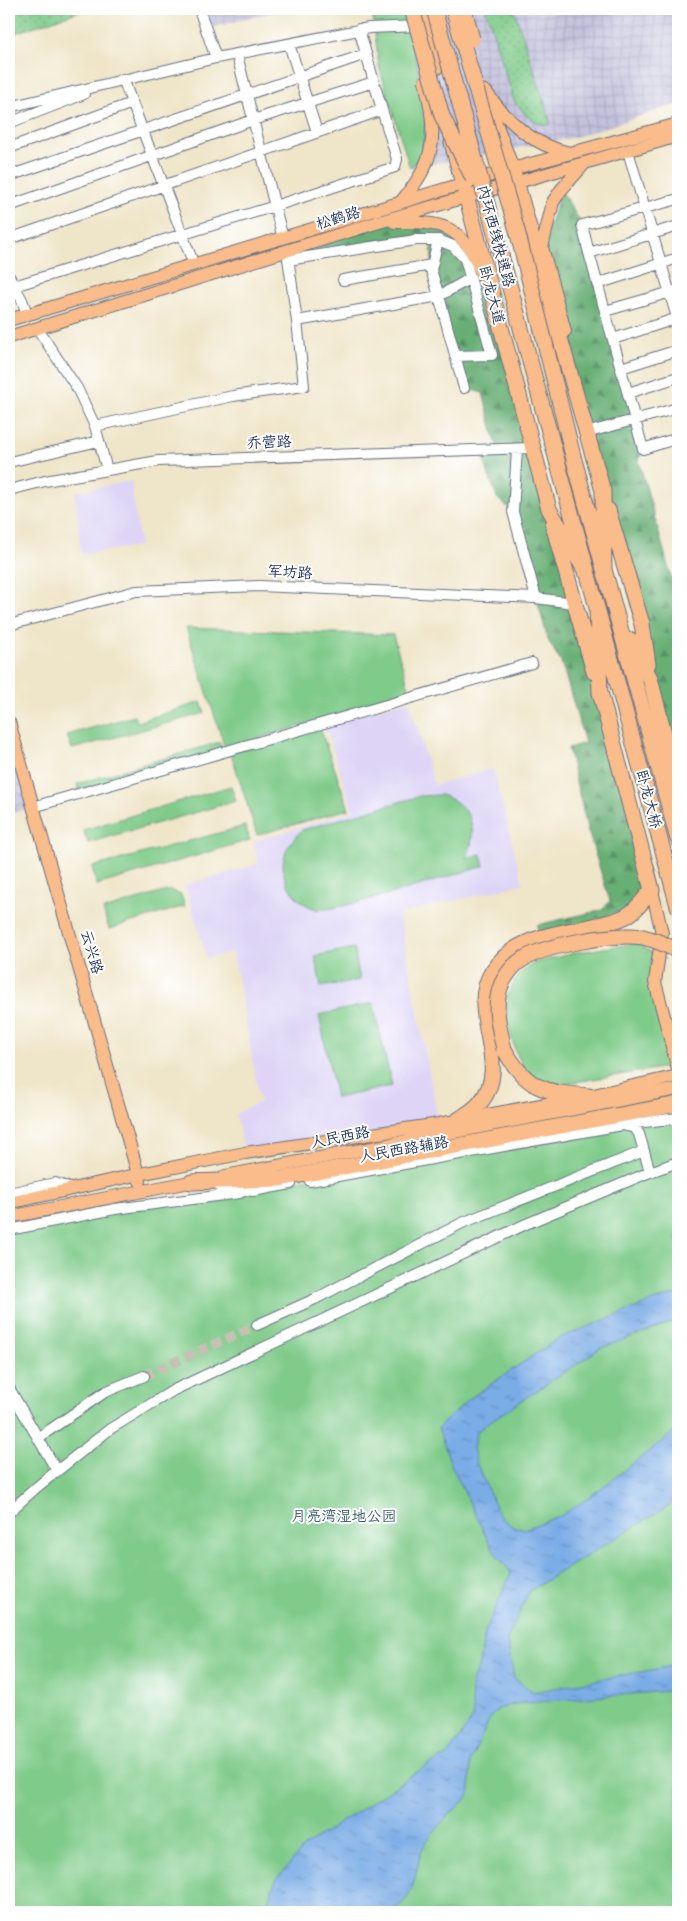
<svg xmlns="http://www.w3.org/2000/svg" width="687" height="1921" viewBox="0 0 687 1921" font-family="'Gochi Hand','LXGW WenKai TC',sans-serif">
  <defs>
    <pattern id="industrial-grid" width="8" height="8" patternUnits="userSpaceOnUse" patternTransform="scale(1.25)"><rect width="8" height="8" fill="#c3c1dc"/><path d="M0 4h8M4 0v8" fill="none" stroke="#a7a6bf"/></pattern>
    <pattern id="grass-dots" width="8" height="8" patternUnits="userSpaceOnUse" patternTransform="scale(1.25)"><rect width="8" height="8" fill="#7fcb89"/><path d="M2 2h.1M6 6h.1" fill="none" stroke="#67a573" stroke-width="1.8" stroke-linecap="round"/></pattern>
    <pattern id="forest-firs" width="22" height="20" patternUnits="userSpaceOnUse" patternTransform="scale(1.25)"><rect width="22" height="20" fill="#67af75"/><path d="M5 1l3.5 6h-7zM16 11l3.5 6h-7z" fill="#548f63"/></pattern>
    <pattern id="water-ripples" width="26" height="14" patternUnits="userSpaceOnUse" patternTransform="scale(1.25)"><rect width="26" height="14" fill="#7aace6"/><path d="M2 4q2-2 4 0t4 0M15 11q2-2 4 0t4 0" fill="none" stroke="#638cbe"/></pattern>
  </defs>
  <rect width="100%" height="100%" fill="#fff"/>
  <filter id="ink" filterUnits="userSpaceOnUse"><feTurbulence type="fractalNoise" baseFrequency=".02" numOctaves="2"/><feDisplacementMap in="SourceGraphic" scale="10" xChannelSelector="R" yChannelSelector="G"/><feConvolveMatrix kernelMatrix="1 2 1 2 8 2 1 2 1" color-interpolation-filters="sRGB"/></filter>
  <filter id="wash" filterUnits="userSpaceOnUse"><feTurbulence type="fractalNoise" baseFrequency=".0096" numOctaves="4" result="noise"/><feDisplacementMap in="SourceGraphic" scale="20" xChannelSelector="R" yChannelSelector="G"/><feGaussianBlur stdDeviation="1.12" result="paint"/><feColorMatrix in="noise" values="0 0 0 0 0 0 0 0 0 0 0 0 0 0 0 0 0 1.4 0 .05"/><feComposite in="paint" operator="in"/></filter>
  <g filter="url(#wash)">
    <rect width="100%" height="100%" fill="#efe5c8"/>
    <path fill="#ded5f6" d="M131,481L140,546L81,554L75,492Z
      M409,700L434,785L493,769L523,884L399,914L439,1124L245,1153L235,1114L260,1102L233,952L207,958L185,885L259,864L253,842L353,811L325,725Z"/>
    <path fill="url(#industrial-grid)" d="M203,9H285L210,28Z
      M372,9H678V104L572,138L410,168L379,67Z
      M9,722L33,807L9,814Z"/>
    <path fill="url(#grass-dots)" stroke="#4d7d74" d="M9,9H86L9,35Z
      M486,9H514L551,123L548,125L537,123L527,116L514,101Z"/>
    <path fill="url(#forest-firs)" stroke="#416f6a" d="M561,190L582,225L643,449L639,461L678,602V788L542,247Z
      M379,222L456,232L479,267L652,890L639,905L539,938L537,925L602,910L610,901L588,831L568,748L585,743L562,664L548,640L513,512L497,498L480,450H498L483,393L464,388L432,265L431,240L288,260L287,251Z"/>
    <path fill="#7fcb89" stroke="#4d7d74" d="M372,9H405L427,114L422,154L410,168L379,67Z
      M186,628L393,635L411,694L225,748Z
      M201,702L205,713L72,749L67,735L134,716L137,722Z
      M319,725L349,809L257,835L230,750Z
      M220,742L223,752L80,794L77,784Z
      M231,786L236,801L88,843L83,830Z
      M441,795C473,805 478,829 467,858L481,854L484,866C459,873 332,914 316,909C302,905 289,892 285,878C279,858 288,843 302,830L420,796Z
      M245,826L250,840L97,885L92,867Z
      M170,890L181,895L185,906L109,929L103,910Z
      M637,943L652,953L650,983L674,1066L550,1086L525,1071L515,1050L506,1018L508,994L519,974L534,963L578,952Z
      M354,948L360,980L321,987L315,956Z
      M373,1003L392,1086L336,1098L319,1015Z
      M659,1120L678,1127V1912H9V1398L13,1396L9,1388V1230L622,1125Z"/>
    <path fill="url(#water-ripples)" stroke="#4a6ea2" d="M678,1294V1320L601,1348L489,1422L477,1432L473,1448L476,1462L500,1517L515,1528L524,1529L562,1515L588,1498L678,1429V1500L529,1591L507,1640L514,1678L533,1692L678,1665V1690L514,1704L498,1709L490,1718L470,1762V1791L467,1798C453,1812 437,1825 427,1841C411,1865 422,1902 386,1912H264L276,1880L305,1846L428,1765L447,1756L473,1718L471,1683L478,1668L486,1629L511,1573L493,1550L452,1467L438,1428L469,1399L559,1338L656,1300Z"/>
  </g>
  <g filter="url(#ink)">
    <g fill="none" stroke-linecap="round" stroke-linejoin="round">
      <path stroke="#c5c1b3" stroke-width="10" stroke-dasharray="10 5" stroke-linecap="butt" d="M144,1376L257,1325"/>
      <defs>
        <path id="minor" d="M199,9L216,58
          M359,29L374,82
          M289,44L317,132
          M237,55L283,239
          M118,81L123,79L194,265
          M9,107L216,58L369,28L419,26
          M9,123L84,94
          M9,148L132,103
          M628,151L678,321
          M9,176L366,54
          M9,206L253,120L374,82L382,110
          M678,226L589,253L643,449L678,438
          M9,239L382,110L397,159L395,167L275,206L14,286
          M438,240L453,246L465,259L492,355L455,356
          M287,251L297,321L439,296L464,388
          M589,253L582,225L678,199
          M288,260L416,240H438L431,270L439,296L471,278
          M9,276L22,300L27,314
          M343,280L432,265
          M597,284L678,258
          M605,311L678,290
          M37,328L77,388L95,426L107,470
          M613,339L678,318
          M621,368L678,350
          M628,393L678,377
          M95,426L233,396L304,386L297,321
          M586,433L678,408
          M517,450L513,512L536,598
          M9,462L99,441
          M9,490L45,481L158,461L532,448
          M9,625L136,591L259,586L536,598L573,603
          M33,807L532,663
          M628,1124L678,1118
          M310,1181L622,1125L635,1128L639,1134L650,1172
          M219,1186L253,1191L291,1184
          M9,1193L55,1183L73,1189
          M9,1230L115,1209L240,1193
          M257,1325L315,1299L462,1223L644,1151
          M9,1388L38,1438L105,1392L144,1376
          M38,1438L57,1471
          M9,1512L38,1486L110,1429L174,1390L526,1224L650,1172L678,1162"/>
        <path id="major" d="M486,92C509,123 532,145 570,153
          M400,203C438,158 437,136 425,81
          M394,222C443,222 463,224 482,275
          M9,320L512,169L678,124
          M565,331L542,247L553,202L561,190L584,164
          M9,337L379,222L678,136
          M9,722L140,1181
          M652,890L662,933L655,982L678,1069
          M225,1176L678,1089
          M9,1203L140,1174L245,1153L439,1124L589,1096L678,1076
          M9,1217L200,1180"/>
        <path id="highway" d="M422,9L435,68
          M483,92L516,181L603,491L604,568
          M452,142L549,509L586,572
          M574,460L678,839
          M558,464L678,906
          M608,510L642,624L648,664
          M553,525L594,672
          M631,640L650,678L678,788
          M504,1049C526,1089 545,1093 589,1096
          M458,1120C465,1115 474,1110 479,1104C514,1065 466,1014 492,972C519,928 579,935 622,918C634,914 644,899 652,890L600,692L597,611
          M191,1182L280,1179L678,1104"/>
      </defs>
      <use href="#minor" stroke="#656f83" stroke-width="12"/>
      <use href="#major" stroke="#656f83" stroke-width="14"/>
      <use href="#highway" stroke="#656f83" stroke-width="17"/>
      <use href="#minor" stroke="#fff" stroke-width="10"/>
      <use href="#major" stroke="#f9bc8a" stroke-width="12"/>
      <use href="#highway" stroke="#f9bc8a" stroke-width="15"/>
      <defs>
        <path id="highway-bridge" d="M412,9L442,116L473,178
          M434,9L558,464
          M453,9L518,234L574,460
          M464,9L472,39
          M504,1049C500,1030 494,1012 499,992C501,982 511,967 520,961C543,945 615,933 643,937C655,940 667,945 678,951"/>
      </defs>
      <use href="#highway-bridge" stroke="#656f83" stroke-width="17" stroke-linecap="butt"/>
      <use href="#highway-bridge" stroke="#f9bc8a" stroke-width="15"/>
    </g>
  </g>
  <g text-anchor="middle" stroke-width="4" stroke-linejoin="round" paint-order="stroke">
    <g font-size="15" fill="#1b2f5e" stroke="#fff">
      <text transform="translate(338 218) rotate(-17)" y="5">松鹤路</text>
      <text transform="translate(496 236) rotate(75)" y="5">内环西线快速路</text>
      <text transform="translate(492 295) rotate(75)" y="5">卧龙大道</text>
      <text transform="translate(269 442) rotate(-2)" y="5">乔营路</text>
      <text transform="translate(290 572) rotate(3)" y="5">军坊路</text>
      <text transform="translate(649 799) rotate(75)" y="5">卧龙大桥</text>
      <text transform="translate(92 952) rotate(74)" y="5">云兴路</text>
      <text transform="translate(340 1137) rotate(-11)" y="5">人民西路</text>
      <text transform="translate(404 1149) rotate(-10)" y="5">人民西路辅路</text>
    </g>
    <g font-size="15" fill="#395e6b" stroke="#fff">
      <text x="344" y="1521">月亮湾湿地公园</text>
    </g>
  </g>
  <rect width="687" height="1921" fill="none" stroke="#fff" stroke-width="30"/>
</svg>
